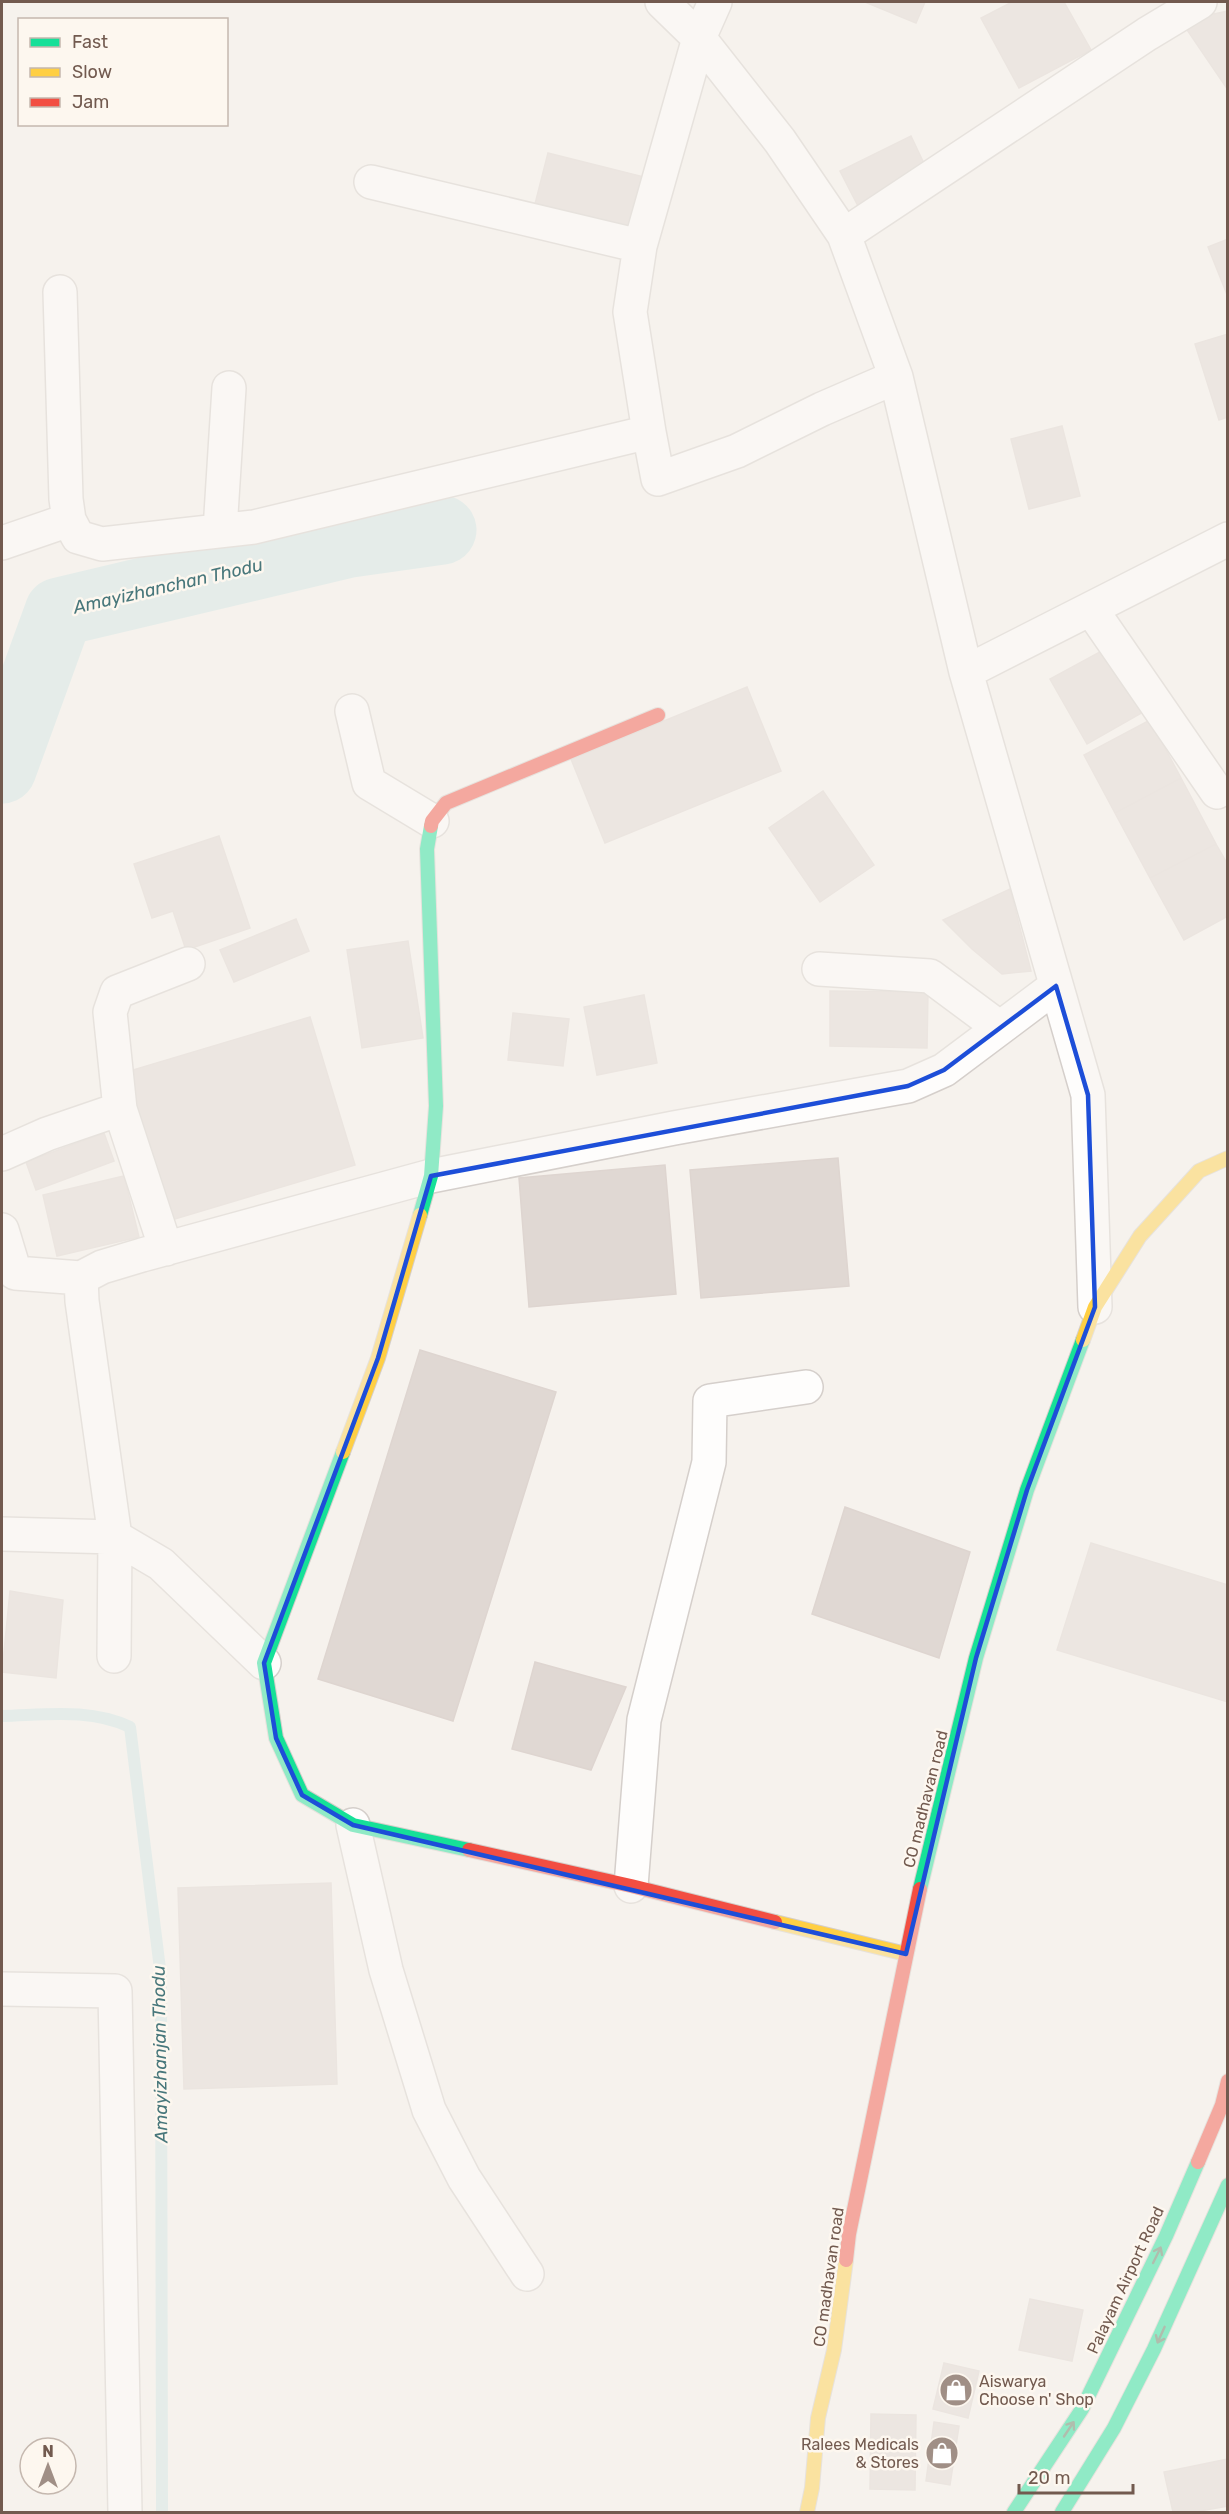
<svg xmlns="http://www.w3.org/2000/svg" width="1229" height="2514" viewBox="0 0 1229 2514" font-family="Rubik,sans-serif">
  <rect width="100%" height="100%" fill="#f6f2ed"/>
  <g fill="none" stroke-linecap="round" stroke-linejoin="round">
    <path stroke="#d0e5e5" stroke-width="12" d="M2,1716C45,1715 90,1708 130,1727L161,1977L162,2512"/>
    <path stroke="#d0e5e5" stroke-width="69" d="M2,769L59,612L350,543L442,530"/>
  </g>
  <path fill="#e0d8d3" stroke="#ded5d0" stroke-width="1.5" d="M865,2H925L916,23Z
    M1012,2H1064L1091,50L1019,88L981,18Z
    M1228,11V90L1181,21Z
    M911,136L928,172L858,206L840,171Z
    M548,153L644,177L630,229L535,204Z
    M1228,239V297L1208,247Z
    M1228,334V417L1219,420L1195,344Z
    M1062,426L1080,496L1029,509L1011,439Z
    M1109,647L1145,711L1087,744L1050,679Z
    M747,687L781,771L605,843L571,759Z
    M1150,720L1181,778L1115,813L1084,755Z
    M1181,778L1216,844L1150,878L1115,813Z
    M823,791L874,865L820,902L769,828Z
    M219,836L250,928L186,950L173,911L152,918L134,864Z
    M1216,844L1228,865V916L1184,940L1150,878Z
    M1010,889L1031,971L1002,974L972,949L943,920Z
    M296,919L309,951L234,982L220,950Z
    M408,941L423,1038L362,1048L347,950Z
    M830,991L928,992L927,1048L830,1046Z
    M644,995L657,1063L597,1075L584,1007Z
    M513,1013L569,1019L563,1066L508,1060Z
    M310,1017L355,1165L168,1221L123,1073Z
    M104,1133L114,1161L36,1190L26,1162Z
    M838,1158L849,1286L701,1298L690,1170Z
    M665,1165L676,1294L529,1307L519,1178Z
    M124,1176L139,1237L57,1256L43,1195Z
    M420,1350L556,1392L453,1721L318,1679Z
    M845,1507L970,1552L939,1658L812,1614Z
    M1091,1543L1228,1585V1702L1057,1650Z
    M10,1591L63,1600L56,1678L2,1672Z
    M535,1662L626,1687L591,1770L512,1749Z
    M331,1883L337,2084L184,2089L178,1888Z
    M1030,2299L1083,2310L1072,2361L1019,2350Z
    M944,2363L979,2371L968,2418L933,2409Z
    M871,2414L916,2415L915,2490L870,2489Z
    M934,2422L959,2426L950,2485L926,2481Z
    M1228,2459V2506L1194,2512H1173L1164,2472Z"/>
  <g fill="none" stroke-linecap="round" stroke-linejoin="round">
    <defs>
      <path id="street" d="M662,2L699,38L780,141L844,235L896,377L966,672L1088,1095L1095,1307
        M371,182L640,246
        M844,235L1147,34L1200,2
        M60,292L66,499L69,520L78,537L102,544L254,527L649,432L658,479L737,451L822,409L896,377
        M649,432L630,312L640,246L699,38L715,2
        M220,530L229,388
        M2,543L69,520
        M1091,609L1217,792
        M966,672L1228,539
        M352,711L369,783L432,821
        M819,969L930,976L1000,1028
        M2,1154L47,1134L120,1109
        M2,1230L15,1273L81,1278
        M166,1249L120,1109L110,1012L117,992L188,964
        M2,1534L115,1537L161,1564L264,1663
        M114,1656L115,1537L82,1301L81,1278L102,1267L142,1255L431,1176L674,1128L908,1086L944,1070L1056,986
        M353,1825L386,1970L429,2110L464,2178L527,2274
        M631,1886L644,1720L709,1462L710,1401L806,1387
        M2,1989L115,1991L125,2512"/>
      <path id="fast" d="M420,1215L431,1176L436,1106L427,849L431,826
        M343,1452L264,1663L276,1738L302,1795L353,1825L469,1850
        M920,1889L976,1658L1027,1490L1083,1340
        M1014,2512L1082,2409L1166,2236L1198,2162
        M1062,2512L1114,2428L1154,2349L1228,2185"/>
      <path id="slow" d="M1083,1340L1095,1307L1140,1236L1199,1171L1228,1158
        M343,1452L378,1358L420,1215
        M775,1922L906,1954
        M807,2512L812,2488L818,2418L834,2350L846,2260"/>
      <path id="jam" d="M431,826L432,821L446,803L658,715
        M469,1850L631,1886L775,1922
        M1198,2162L1222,2105L1228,2081
        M846,2260L849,2234L920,1889"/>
    </defs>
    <use href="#street" stroke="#d5cfcb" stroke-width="36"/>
    <use href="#fast" stroke="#d5cfca" stroke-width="16"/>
    <use href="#slow" stroke="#d5cfca" stroke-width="16"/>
    <use href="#jam" stroke="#d5cfca" stroke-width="16"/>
    <use href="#street" stroke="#fefdfc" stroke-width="33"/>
    <use href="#fast" stroke="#16e098" stroke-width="14"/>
    <use href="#slow" stroke="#ffcf43" stroke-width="14"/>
    <use href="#jam" stroke="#f24e42" stroke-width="14"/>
  </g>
  <defs><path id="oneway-shaft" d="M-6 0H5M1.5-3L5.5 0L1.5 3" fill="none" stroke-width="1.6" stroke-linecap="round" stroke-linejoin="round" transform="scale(1.5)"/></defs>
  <g stroke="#5b7c61">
    <use href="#oneway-shaft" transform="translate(1157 2255) rotate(-64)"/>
    <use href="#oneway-shaft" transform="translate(1161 2335) rotate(114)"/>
    <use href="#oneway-shaft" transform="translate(1069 2429) rotate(-56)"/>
  </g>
  <path d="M0 0H1229V2514H0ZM1056,986L1088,1095L1095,1307L1027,1490L976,1658L906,1954L353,1825L302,1795L276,1738L264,1663L378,1358L431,1176L908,1086L944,1070Z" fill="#f6f2ed" fill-opacity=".55" fill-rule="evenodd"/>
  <path fill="none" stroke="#1d4ed8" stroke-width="4.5" stroke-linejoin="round" d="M1056,986L1088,1095L1095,1307L1027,1490L976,1658L906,1954L353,1825L302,1795L276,1738L264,1663L378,1358L431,1176L908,1086L944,1070Z"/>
  <defs>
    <symbol id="shop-disc" viewBox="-11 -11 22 22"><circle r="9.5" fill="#a08f86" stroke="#fdf7ef"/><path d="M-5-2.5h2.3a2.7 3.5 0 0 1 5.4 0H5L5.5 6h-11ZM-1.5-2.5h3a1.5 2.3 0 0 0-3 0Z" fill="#fff"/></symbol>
  </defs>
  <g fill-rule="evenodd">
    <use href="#shop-disc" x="937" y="2371" width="38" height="38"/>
    <use href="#shop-disc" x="923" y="2434" width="38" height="38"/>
  </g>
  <g text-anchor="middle" stroke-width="5" stroke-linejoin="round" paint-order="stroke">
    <g font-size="16" fill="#725a4f" stroke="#fdf7ef">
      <text transform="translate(925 1799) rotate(-76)" y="6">CO madhavan road</text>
      <text transform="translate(828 2277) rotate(-82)" y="6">CO madhavan road</text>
      <text transform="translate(1125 2280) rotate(-65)" y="6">Palayam Airport Road</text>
    </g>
    <g font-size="16" fill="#725a4f" stroke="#fdf7ef" text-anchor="start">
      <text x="979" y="2387">Aiswarya<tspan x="979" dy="18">Choose n' Shop</tspan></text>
      <text x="919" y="2450" text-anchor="end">Ralees Medicals<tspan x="919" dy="18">&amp; Stores</tspan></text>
    </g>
    <g font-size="18" font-style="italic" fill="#48777b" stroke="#fdf7ef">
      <text transform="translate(168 586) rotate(-13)" y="6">Amayizhanchan Thodu</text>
      <text transform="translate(160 2054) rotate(-91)" y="6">Amayizhanjan Thodu</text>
    </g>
  </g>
  <rect width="1229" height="2514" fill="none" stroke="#725a4f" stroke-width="6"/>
  <rect x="18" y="18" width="210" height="108" fill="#fdf7ef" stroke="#c5b8af" stroke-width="1.5"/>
  <rect x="30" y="38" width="30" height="9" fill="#16e098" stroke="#c5b8af" stroke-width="1.5"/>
  <text x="72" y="48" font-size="18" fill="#725a4f">Fast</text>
  <rect x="30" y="68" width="30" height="9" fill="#ffcf43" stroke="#c5b8af" stroke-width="1.5"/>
  <text x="72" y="78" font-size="18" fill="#725a4f">Slow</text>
  <rect x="30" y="98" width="30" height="9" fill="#f24e42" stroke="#c5b8af" stroke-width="1.5"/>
  <text x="72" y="108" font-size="18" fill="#725a4f">Jam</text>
  <g transform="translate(48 2466)"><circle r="28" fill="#fdf7ef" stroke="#c5b8af" stroke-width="1.5"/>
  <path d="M0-4.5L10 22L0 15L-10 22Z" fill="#a08f86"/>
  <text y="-9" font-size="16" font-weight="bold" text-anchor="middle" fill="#725a4f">N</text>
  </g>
  <path d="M1019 2484v9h114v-9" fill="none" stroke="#725a4f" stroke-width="3"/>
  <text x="1028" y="2484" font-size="18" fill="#725a4f" stroke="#fdf7ef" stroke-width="4.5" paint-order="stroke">20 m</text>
</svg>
